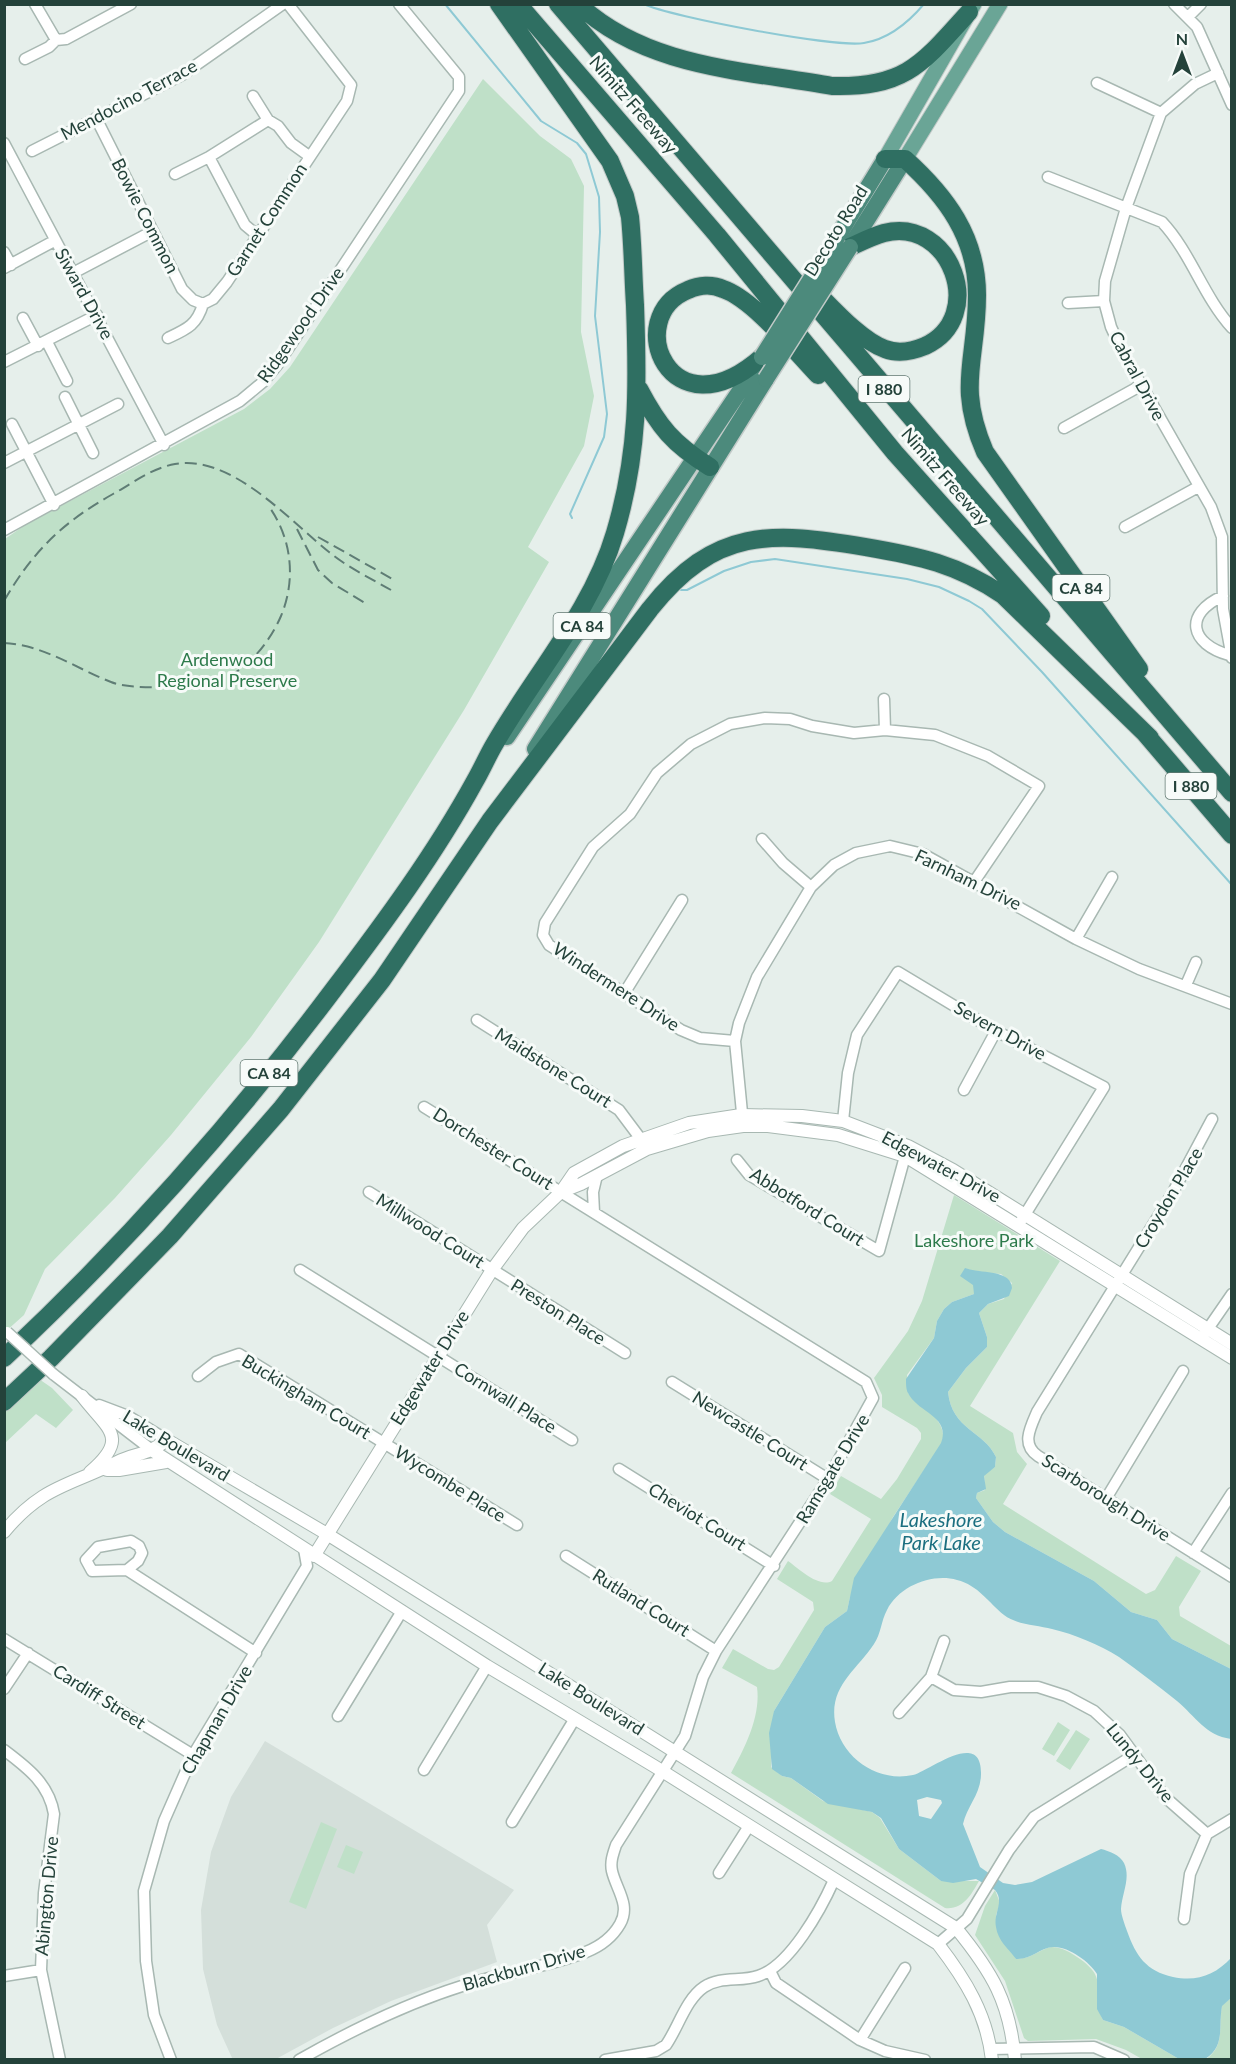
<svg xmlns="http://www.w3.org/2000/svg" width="1236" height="2064" viewBox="0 0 1236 2064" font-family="Lato,sans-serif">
  <rect width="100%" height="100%" fill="#e6efeb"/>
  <path fill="#d4dfda" d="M265,1741L514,1890L487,1925L497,1962L391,2001L333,2028L276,2059L233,2060L217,2025L203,1969L201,1910L211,1852L231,1797Z"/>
  <path fill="#bfe0c8" d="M483,79L540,136L571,159L584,186L581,332L594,396L584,446L528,547L549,562L464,710L319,942L251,1037L171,1135L115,1198L45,1269L24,1315L5,1332V539L25,525L244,409L270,389L290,367Z
    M954,1195L1060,1261L970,1406L1013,1433L1017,1452L1027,1464L1003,1504L1146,1594L1155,1590L1176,1556L1201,1571L1179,1607L1180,1616L1231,1646V1669L1172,1639L1157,1620L1131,1612L1094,1581L1005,1532L993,1522L976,1498L977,1493L985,1490L984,1474L995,1467L996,1457C984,1431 952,1430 948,1392L966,1368L987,1347V1337L979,1313L988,1304L1004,1299L1012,1283L1001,1274L975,1272L974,1294L952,1302L944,1309L937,1321L934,1338L907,1375L908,1393C922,1407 949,1421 942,1443L893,1517L850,1597L847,1611L825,1627L774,1711L771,1767L782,1776L791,1778L823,1801L872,1812L880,1818L899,1849L941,1881H979C971,1895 963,1910 945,1908L731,1773C745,1748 761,1716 757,1687L722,1668L733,1649L768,1669L774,1670L779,1667L814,1610L813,1602L777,1579L788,1561C799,1569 819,1588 832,1581L871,1519L830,1494L841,1476L881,1499L897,1479L921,1439V1433L917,1428L882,1407V1395L874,1378L908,1331L922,1301Z
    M39,1379L52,1388L73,1410L56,1428L36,1414L5,1443V1411Z
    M1058,1722L1070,1730L1054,1756L1042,1749Z
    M1076,1730L1090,1739L1070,1770L1056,1761Z
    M321,1822L337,1829L306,1909L289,1902Z
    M346,1845L363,1852L354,1874L337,1867Z
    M995,1890L1000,1903L996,1915L1016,1959C1032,1959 1039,1949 1052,1947C1060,1947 1068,1951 1074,1955C1114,1980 1088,1989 1103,2020L1124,2027L1179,2059H1142L1126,2050L1096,2039L1028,2041L1024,2038L1005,1981L975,1935L985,1906Z
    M1231,1998V2059L1205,2060C1226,2046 1218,2026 1222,2005Z"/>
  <path fill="#8ec9d4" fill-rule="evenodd" d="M965,1268C981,1274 1011,1269 1012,1288L1009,1296L988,1304L979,1313L987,1337V1347L966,1368L948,1392C952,1430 984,1431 996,1457L995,1467L984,1476L986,1489L977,1493L976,1498L993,1522L1005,1532L1094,1581L1131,1612L1157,1620L1172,1639L1231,1669V1739C1205,1735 1196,1717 1177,1701C1158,1686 1139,1671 1119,1657C1100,1645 1074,1634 1052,1629C1037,1625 1017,1625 1004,1615C989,1603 978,1585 957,1580C932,1573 899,1586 887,1610C881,1621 881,1634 874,1644C857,1670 829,1686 835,1722C841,1757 877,1783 913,1775C929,1771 982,1728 981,1774C981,1794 967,1806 963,1824L980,1867L1003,1883L1015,1885L1032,1882L1101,1849C1109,1851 1120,1855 1124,1863C1131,1878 1122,1893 1121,1909C1121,1915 1125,1925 1127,1931C1136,1956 1146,1971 1173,1977C1197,1982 1215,1975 1231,1958V1998L1222,2006C1218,2026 1226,2046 1205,2059H1179L1124,2027L1103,2020L1097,2009V1974C1090,1962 1068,1946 1053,1947C1039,1948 1031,1960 1016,1959C1008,1948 998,1941 996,1927C993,1913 1005,1902 995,1890L976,1879L953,1883L941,1881L899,1849L881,1818L872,1812L828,1804L791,1778L782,1776L772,1769L769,1733L774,1711L825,1627L847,1611L854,1578L941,1443C951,1416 918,1413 908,1393C906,1390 906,1383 906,1379L934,1338L937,1321L944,1309L952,1302L974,1294L973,1285L960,1276ZM927,1797L941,1800L942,1803L931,1819L919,1816L917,1800Z"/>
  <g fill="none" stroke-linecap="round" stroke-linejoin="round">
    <path stroke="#8ec9d4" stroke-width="2" d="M445,4L541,121L577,143L586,154L599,197L600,232L595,316L607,414L604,437L570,514L572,518
      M644,4C670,17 837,48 864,43C889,39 908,23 924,4
      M681,590H687L724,571L751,562L775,559L907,579L939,587L969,601L982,609L1042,672L1232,885"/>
    <defs>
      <path id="minor" d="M35,4L56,40
        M1174,4L1197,27L1232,105
        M1188,17L1201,4
        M25,59L49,47L56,40L66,39L131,4
        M1218,73L1195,84L1161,113L1126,208L1105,281L1104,301L1111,327L1122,351L1211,507L1222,537L1223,609L1232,658
        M1097,83L1161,113
        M253,96L268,120L278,126L291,143L309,156
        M96,118L182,289L193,300L203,304
        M4,143L164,445
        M32,151L182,75L283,4
        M209,157L245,225L257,235
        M175,174L209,157L268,120
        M1048,177L1162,222C1191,253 1203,296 1232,328
        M4,252L11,265
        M4,268L54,241
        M73,273L153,231
        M1068,303L1104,301
        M23,318L38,346
        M168,338C187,329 197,325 203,304L213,299L227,282L347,101L351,85L288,4
        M47,342L67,381
        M4,362L97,315
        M65,397L93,453
        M12,424L54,505
        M1064,428L1140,386
        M4,463L118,404
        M1125,527L1198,487
        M4,530L240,401L263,382L278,364L459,91V77L399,4
        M1223,596C1183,614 1190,644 1229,655
        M884,699L885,730
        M762,839L783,863L811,887
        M1076,939L1112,877
        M1186,985L1196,962
        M625,992L682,900
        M477,1020L619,1110L646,1146
        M735,1041L700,1038L681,1030L549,945L543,935L545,923L593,847L630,814L657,773L691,744L730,724L765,718L790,719L812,726L854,733L885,730L935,735L988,756L1039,786L974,882
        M964,1090L996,1031
        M1212,1119L1172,1194L1037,1412C1030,1428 1021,1445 1038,1456L1232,1577
        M843,1121L848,1073L857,1035L898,972L996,1031L1104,1087L1021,1221
        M743,1123L735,1041L739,1023L757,977L811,887L834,865L856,853L890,846L923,854L1076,939L1139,969L1232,1004
        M737,1160L749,1175L879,1251L907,1149
        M369,1192L625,1353
        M594,1212L593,1192L597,1175
        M300,1270L572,1440
        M1203,1336L1232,1294
        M53,1374L153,1451
        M198,1376L216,1362L239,1354L517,1525
        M672,1382L828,1479
        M99,1405L128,1416L167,1440
        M619,1469L774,1566
        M1107,1497L1183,1371
        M1193,1553L1232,1493
        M566,1556L716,1651
        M127,1570L138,1561L142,1553L139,1546L131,1541L98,1547L86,1560L92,1571L127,1570L256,1653
        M4,1639L193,1755
        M931,1677L954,1690L981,1692L1010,1687H1038L1066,1696L1094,1711L1120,1735L1166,1798L1207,1834
        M4,1689L28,1653
        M899,1713L931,1677L944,1641
        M338,1716L402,1611
        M4,1750C28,1768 49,1784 54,1814L44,1893L41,1970L60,2060
        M424,1770L487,1666
        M512,1822L574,1720
        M719,1873L749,1826
        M1184,1919L1190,1874L1207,1834L1232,1819
        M938,1944L967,1919L1009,1850L1034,1817L1134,1755
        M770,1971L776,1983L860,2040L885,2051L925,2060
        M4,1976L41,1970
        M860,2040L905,1968
        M991,2049L1094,2047L1124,2060
        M171,2060L154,2015L146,1961L144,1891L164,1821L193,1755L307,1566L304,1549
        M299,2060C352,2030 405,2004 462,1986C502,1972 547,1968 586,1952C601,1946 612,1938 620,1924C631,1905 616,1889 612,1871C610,1862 613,1854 616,1845L685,1736L703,1677L716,1651L828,1479L873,1398L866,1382L424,1107
        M605,2060L656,2051L666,2045C678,2028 686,1999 704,1987C720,1976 741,1982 758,1976C790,1966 821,1909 834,1880"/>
      <path id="tertiary" d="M561,1192L581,1184L647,1149L708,1131L743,1126H768L838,1135L905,1156L1232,1358
        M82,1396C107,1429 131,1437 90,1472
        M153,1451L487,1666L654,1766L938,1944C965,1979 987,2014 992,2060
        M107,1470H119L166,1462
        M4,1532C42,1486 69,1486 117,1462C136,1453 148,1455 167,1440L327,1534L956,1928C992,1972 1010,2002 1015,2060
        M314,1556L492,1270L523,1228L561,1192L574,1173L623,1146L689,1123L741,1115L802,1116L843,1121L908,1146L953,1170L1232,1344"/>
      <path id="primary" d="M885,159L974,4
        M905,159L1000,4"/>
      <path id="trunk" d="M838,236L885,159
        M850,247L905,159
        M507,737L762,358
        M535,749L766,379"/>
      <path id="motorway" d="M518,4L717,235L895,453L1041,616
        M558,4L1232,793
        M578,4C646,68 744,70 832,86C906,88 923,63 969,12
        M885,159H905C946,196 977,237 977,295C977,361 956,385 985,452L1139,669
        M808,284C828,303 859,340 885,349C898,354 913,351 925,346C988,317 951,216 884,233C873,236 861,242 850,247
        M762,357C670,438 621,317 688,290C699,285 712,284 723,289C753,299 795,351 818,375
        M639,389C659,427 673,444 710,467
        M1143,731L1232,835
        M4,1358C125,1245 235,1121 334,989C384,923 435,854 475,781C482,769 487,757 494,745C534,675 592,611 615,533C639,452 638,388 635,305C633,275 633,246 630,217L625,196L610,161L499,4
        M4,1402L51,1358L170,1236L281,1109L382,980L490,821L650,609C715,527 771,531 866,547C919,556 957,564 1003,595L1150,738"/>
    </defs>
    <use href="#minor" stroke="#a8b8b2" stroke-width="13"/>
    <use href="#tertiary" stroke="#a8b8b2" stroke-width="14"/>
    <use href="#primary" stroke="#c2cac8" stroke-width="17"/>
    <use href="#trunk" stroke="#c2cac8" stroke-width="19"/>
    <use href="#motorway" stroke="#c2cac8" stroke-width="20"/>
    <use href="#minor" stroke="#fff" stroke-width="10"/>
    <use href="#tertiary" stroke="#fff" stroke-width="12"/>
    <use href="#primary" stroke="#6aa596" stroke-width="15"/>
    <use href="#trunk" stroke="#4c8a7c" stroke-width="16"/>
    <use href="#motorway" stroke="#2f6f62" stroke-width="18"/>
    <path stroke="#5f7d75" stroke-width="2" stroke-dasharray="12 6" stroke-linecap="butt" d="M297,529L318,570L332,583L365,603
      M318,537L396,581
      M4,601C33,551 63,522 113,494C133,483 152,468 175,464C231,454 289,520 329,552C347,567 370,578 391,590
      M4,643C44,645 75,668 111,682C135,692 214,687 236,672C255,660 272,637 281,616C296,580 292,540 270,508"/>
    <defs>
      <path id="minor-bridge" d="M7,1332L53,1374"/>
      <path id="trunk-bridge" d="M762,357L838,236
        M766,379L850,247"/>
    </defs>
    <use href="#minor-bridge" stroke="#a8b8b2" stroke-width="13" stroke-linecap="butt"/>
    <use href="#trunk-bridge" stroke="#c2cac8" stroke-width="19" stroke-linecap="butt"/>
    <use href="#minor-bridge" stroke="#fff" stroke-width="10"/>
    <use href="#trunk-bridge" stroke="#4c8a7c" stroke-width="16"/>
  </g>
  <g text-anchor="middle" stroke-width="6" stroke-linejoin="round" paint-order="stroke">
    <g fill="#f7fbf9" stroke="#637a73" stroke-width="1.5">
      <rect x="858.5" y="376" width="51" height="26" rx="4.5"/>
      <rect x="1052.5" y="575" width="57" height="26" rx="4.5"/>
      <rect x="553.5" y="613" width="57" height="26" rx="4.5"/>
      <rect x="1165.5" y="773" width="51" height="26" rx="4.5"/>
      <rect x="240.5" y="1060" width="57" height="26" rx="4.5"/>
    </g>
    <g font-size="16" font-weight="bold" fill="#24423a">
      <text x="884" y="395">I 880</text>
      <text x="1081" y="594">CA 84</text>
      <text x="582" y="632">CA 84</text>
      <text x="1191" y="792">I 880</text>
      <text x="269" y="1079">CA 84</text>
    </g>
    <g font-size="18" fill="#24423a" stroke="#f7fbf9">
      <text transform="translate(129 100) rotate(-28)" y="6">Mendocino Terrace</text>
      <text transform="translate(633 105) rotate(49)" y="6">Nimitz Freeway</text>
      <text transform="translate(145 216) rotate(63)" y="6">Bowie Common</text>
      <text transform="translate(267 220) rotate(-57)" y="6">Garnet Common</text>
      <text transform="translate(836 231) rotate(-58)" y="6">Decoto Road</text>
      <text transform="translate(84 294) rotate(61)" y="6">Siward Drive</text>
      <text transform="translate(301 325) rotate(-55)" y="6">Ridgewood Drive</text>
      <text transform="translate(1137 376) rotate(62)" y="6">Cabral Drive</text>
      <text transform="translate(945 477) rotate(49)" y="6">Nimitz Freeway</text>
      <text transform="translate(968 880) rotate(26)" y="6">Farnham Drive</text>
      <text transform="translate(616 987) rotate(33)" y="6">Windermere Drive</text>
      <text transform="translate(1000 1031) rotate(29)" y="6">Severn Drive</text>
      <text transform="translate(553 1068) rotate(32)" y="6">Maidstone Court</text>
      <text transform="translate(493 1149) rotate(32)" y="6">Dorchester Court</text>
      <text transform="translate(941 1167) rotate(28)" y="6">Edgewater Drive</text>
      <text transform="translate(1169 1198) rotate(-59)" y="6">Croydon Place</text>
      <text transform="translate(807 1207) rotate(32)" y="6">Abbotford Court</text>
      <text transform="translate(430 1231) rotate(32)" y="6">Millwood Court</text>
      <text transform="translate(558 1312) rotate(32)" y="6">Preston Place</text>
      <text transform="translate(430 1368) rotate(-58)" y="6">Edgewater Drive</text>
      <text transform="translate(306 1397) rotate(31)" y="6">Buckingham Court</text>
      <text transform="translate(505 1398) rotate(32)" y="6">Cornwall Place</text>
      <text transform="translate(750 1431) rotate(32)" y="6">Newcastle Court</text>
      <text transform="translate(176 1446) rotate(31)" y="6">Lake Boulevard</text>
      <text transform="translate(833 1469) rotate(-59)" y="6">Ramsgate Drive</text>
      <text transform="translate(450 1484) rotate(32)" y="6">Wycombe Place</text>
      <text transform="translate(1106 1498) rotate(32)" y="6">Scarborough Drive</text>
      <text transform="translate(697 1517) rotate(32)" y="6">Cheviot Court</text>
      <text transform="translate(641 1603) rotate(32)" y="6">Rutland Court</text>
      <text transform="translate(99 1697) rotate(32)" y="6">Cardiff Street</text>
      <text transform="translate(591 1699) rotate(32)" y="6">Lake Boulevard</text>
      <text transform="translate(217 1720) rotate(-60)" y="6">Chapman Drive</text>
      <text transform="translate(1140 1763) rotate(51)" y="6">Lundy Drive</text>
      <text transform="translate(47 1896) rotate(-85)" y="6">Abington Drive</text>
      <text transform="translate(524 1968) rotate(-16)" y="6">Blackburn Drive</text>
    </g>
    <g font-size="18" fill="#2d7a4b" stroke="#f7fbf9">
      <text x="227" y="666">Ardenwood<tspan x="227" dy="21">Regional Preserve</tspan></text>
      <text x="974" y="1247">Lakeshore Park</text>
    </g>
    <g font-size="20" font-style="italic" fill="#1c6f80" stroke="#f7fbf9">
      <text x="941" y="1527">Lakeshore<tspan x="941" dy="23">Park Lake</tspan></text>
    </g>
  </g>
  <rect width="1236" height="2064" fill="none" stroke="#24423a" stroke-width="12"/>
  <g transform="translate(1182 54)" stroke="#f7fbf9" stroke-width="4.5" paint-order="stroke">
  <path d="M0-4.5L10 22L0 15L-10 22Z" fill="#24423a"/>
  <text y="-9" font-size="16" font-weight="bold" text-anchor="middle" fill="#24423a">N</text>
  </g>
</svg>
